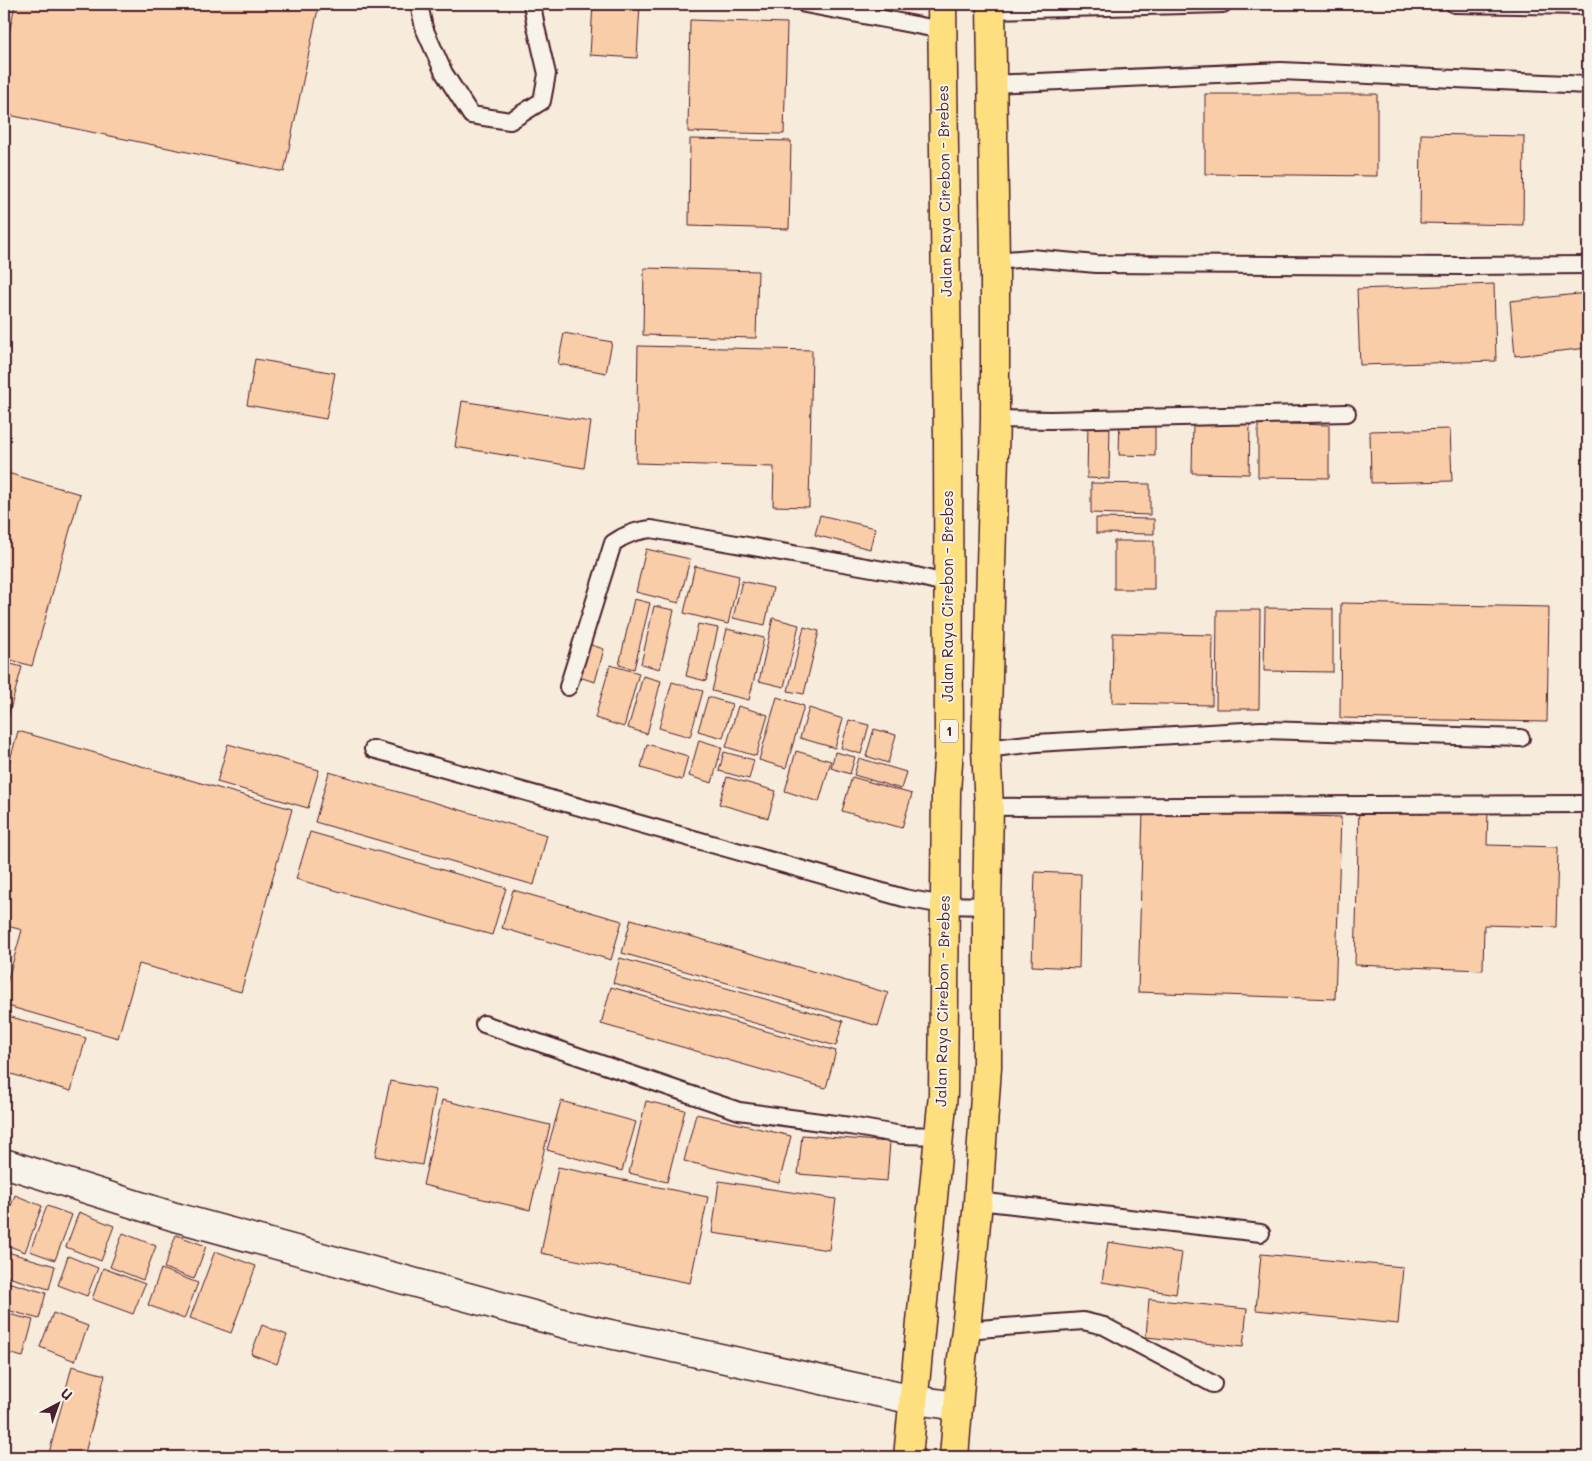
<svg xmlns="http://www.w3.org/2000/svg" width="1592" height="1461" viewBox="0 0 1592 1461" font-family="Mali,sans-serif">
  <rect width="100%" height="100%" fill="#f7ebdb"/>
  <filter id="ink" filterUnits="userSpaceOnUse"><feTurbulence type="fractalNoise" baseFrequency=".02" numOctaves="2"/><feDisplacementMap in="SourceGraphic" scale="10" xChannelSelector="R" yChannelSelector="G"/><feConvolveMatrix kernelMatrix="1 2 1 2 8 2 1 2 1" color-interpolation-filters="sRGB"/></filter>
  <g filter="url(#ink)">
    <path fill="#f9cda8" stroke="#4a1f2b" d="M15,4H319L284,172L4,114V59Z
      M593,4H640L637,58L590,55Z
      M690,20L787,23L784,134L688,132Z
      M1205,94H1377V176L1205,174Z
      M1421,134L1524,136L1523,225L1420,223Z
      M690,139L791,141L789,229L689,226Z
      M644,268L758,271L756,338L643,335Z
      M1494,284L1496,361L1360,365L1357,289Z
      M1588,293V348L1515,356L1510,301Z
      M564,333L612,342L606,373L558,364Z
      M638,346L812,350L809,507L773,506L774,467L636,463Z
      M255,359L335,373L326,419L247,405Z
      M462,401L591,422L584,468L455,447Z
      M1120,418L1155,419V456L1119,455Z
      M1088,421L1110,422L1109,479L1087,478Z
      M1193,421L1250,422L1249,474L1192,473Z
      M1258,423L1329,425V478L1258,477Z
      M1450,429L1452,481L1371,483L1370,431Z
      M4,472L80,494L32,666L4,658Z
      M1091,483L1150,484V515L1091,513Z
      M820,515L875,528L870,549L815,535Z
      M1096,518L1154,519V534L1096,533Z
      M1114,541H1154V589H1114Z
      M646,549L690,559L679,603L636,592Z
      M695,566L739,576L728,624L684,613Z
      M742,581L773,588L765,625L733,618Z
      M634,599L650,603L634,669L619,665Z
      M1341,603L1549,607L1547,722L1340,718Z
      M654,606L674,610L660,669L641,664Z
      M1265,608L1333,609V672L1264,671Z
      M1217,610H1260L1259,709H1216Z
      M773,618L799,625L784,687L759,681Z
      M698,624L718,628L706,681L686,676Z
      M804,627L819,631L804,694L788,691Z
      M727,629L764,638L749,700L712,691Z
      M1113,633L1213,635L1212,705L1112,703Z
      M588,644L604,649L595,682L579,677Z
      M4,662L22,667L4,731Z
      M610,665L639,673L624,727L595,718Z
      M643,676L661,681L647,734L628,728Z
      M672,682L703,691L690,737L659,728Z
      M708,697L732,704L723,738L698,731Z
      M777,697L804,706L786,768L759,760Z
      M738,706L768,715L756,756L726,747Z
      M809,708L843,719L835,748L800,738Z
      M849,720L869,725L861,754L841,748Z
      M874,729L896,735L888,763L866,756Z
      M18,731L292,809L241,992L139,964L118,1038L4,1005V993L22,930L4,925V782Z
      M699,740L722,747L712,783L689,776Z
      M228,744L319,770L308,808L217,782Z
      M647,744L688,756L682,780L641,768Z
      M796,751L831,761L819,802L785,791Z
      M724,752L754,760L749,779L719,771Z
      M835,752L855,757L850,774L831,768Z
      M859,758L906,772L901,789L854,775Z
      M329,772L547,835L534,885L315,822Z
      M727,777L776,791L768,818L719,804Z
      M852,777L912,794L902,828L842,811Z
      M1359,806L1488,810L1487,845L1558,847L1556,927L1484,925L1483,970L1355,965Z
      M1143,811L1341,817L1335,999L1138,992Z
      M310,832L506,888L492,935L296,879Z
      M1035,872L1081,874L1079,968L1032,966Z
      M513,890L622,921L611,960L502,928Z
      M631,919L888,993L878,1026L622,953Z
      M620,958L843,1021L836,1046L613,983Z
      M611,987L836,1051L826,1088L601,1024Z
      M4,1015L86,1038L71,1091L4,1072Z
      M390,1081L436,1090L422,1165L375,1156Z
      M442,1100L550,1125L530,1210L423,1185Z
      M561,1101L636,1122L622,1171L547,1150Z
      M646,1101L685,1110L667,1182L629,1173Z
      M696,1114L791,1136L779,1183L684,1161Z
      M802,1135L890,1142L887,1181L798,1174Z
      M558,1167L708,1197L690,1283L541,1253Z
      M719,1181L836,1199L829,1250L712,1233Z
      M15,1195L42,1206L25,1252L4,1244V1225Z
      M47,1206L72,1215L55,1260L30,1251Z
      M79,1212L114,1226L101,1261L66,1247Z
      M123,1233L156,1246L143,1280L110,1267Z
      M176,1235L206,1246L194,1279L164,1268Z
      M1108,1242L1182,1253L1176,1294L1102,1282Z
      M4,1251L55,1266L49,1289L4,1276Z
      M215,1251L256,1266L231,1333L190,1318Z
      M1261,1254L1403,1267L1398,1324L1256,1310Z
      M68,1256L98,1268L87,1296L58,1285Z
      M103,1268L145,1284L133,1314L92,1299Z
      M161,1269L198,1283L184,1319L148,1305Z
      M4,1281L46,1293L39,1319L4,1309Z
      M1149,1299L1247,1309L1243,1347L1146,1337Z
      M4,1313L33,1320L23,1357L4,1352Z
      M53,1313L88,1326L75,1361L40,1347Z
      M262,1325L287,1335L277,1364L251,1354Z
      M72,1366L105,1375L84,1457H48Z"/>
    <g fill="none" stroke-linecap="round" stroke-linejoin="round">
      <defs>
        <path id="service" d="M419,4L424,28L444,73L471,115L510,121L542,101L547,74L536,27L532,4
          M805,4L942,30
          M1454,4L1588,6
          M991,10L1223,4
          M992,84L1281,71L1588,85
          M995,261L1031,258L1096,264L1465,266L1588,265
          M995,419L1051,420L1347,413
          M568,687L613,543C626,534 636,531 651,529L912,575L949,584
          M373,749L904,898L944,905L987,906
          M986,749L1036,743L1261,730L1521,738
          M989,807L1588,804
          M484,1024L739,1111L850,1126L902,1135L939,1136
          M978,1201L1261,1233
          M966,1330L1083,1321L1104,1326L1213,1384"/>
        <path id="minor" d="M4,1163L175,1217L573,1326L914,1400L958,1406"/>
        <path id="trunk" d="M908,1457L943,1094L946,792L949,749L948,440L942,4
          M954,1457L962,1358L966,1330L978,1201L987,1067V906L989,807L986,749L995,419V261L991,4"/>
      </defs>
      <use href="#service" stroke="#4a1f2b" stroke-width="20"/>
      <use href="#minor" stroke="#4a1f2b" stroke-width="31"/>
      <use href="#trunk" stroke="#4a1f2b" stroke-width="31"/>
      <use href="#service" stroke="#f7f3e8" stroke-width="16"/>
      <use href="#minor" stroke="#f7f3e8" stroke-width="28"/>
      <use href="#trunk" stroke="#fddf80" stroke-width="28"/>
    </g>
  </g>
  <g text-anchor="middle" stroke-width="4" stroke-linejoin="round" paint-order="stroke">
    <rect fill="#f7f3e8" stroke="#7e5f64" stroke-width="1" x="940" y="719.5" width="18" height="23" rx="4"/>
    <g font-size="14" font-weight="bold" fill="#4a1f2b">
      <text x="949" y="736">1</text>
    </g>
    <g font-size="15" fill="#4a1f2b" stroke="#f7f3e8">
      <text transform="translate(945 191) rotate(-91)" y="5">Jalan Raya Cirebon - Brebes</text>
      <text transform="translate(948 596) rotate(-90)" y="5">Jalan Raya Cirebon - Brebes</text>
      <text transform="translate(943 1001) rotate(-89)" y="5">Jalan Raya Cirebon - Brebes</text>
    </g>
  </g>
  <rect width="1592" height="1461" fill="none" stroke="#f7f3e8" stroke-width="20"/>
  <rect x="10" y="10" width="1572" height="1441" fill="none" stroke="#4a1f2b" stroke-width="2" filter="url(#ink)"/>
  <g transform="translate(58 1404) rotate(41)" stroke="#f7f3e8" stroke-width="4" paint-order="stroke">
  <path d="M0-4L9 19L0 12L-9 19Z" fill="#4a1f2b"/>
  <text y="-8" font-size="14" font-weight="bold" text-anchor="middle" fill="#4a1f2b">U</text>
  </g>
</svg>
